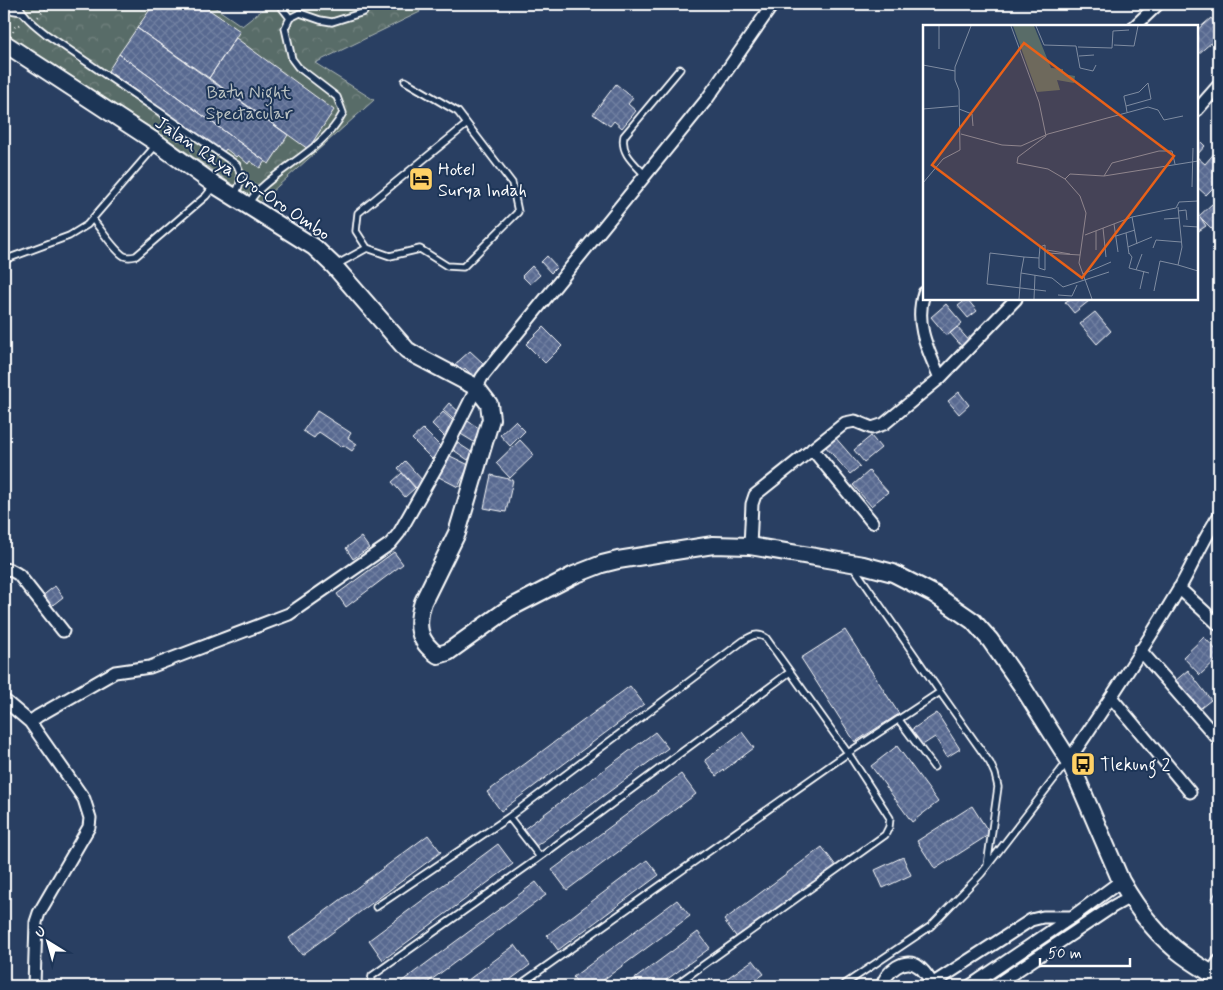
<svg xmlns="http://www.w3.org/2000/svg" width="1223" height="990" viewBox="0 0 1223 990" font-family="Mynerve,sans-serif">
  <defs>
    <pattern id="park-crowns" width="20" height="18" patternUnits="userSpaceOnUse" patternTransform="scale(1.25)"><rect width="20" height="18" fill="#596c68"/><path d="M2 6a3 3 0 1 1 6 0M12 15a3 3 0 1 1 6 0" fill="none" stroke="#72827f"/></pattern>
    <pattern id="building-cross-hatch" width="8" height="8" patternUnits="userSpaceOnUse" patternTransform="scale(1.25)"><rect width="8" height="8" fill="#586990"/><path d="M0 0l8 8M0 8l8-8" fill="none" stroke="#7180a1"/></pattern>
  </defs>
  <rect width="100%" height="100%" fill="#293f62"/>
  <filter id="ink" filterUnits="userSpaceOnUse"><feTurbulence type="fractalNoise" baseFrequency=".02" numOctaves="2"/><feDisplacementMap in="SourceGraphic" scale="10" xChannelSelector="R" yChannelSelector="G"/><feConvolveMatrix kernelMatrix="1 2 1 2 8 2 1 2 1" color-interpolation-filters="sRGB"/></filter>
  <g filter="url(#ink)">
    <path fill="url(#park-crowns)" stroke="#acb6b4" d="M4,4H210L242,26L270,4H325L327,6L332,4H416L420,12L315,63L374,100L259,203L158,132L4,38Z"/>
    <path fill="url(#building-cross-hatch)" stroke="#fff" d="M154,4H201L240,31L209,78L137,28Z
      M1211,18L1219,28V36L1197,55V30Z
      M137,28L288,135L269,164L119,54Z
      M236,38L334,110L308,149L209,78Z
      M119,54L265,161L260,168L250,161L248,164L238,155L236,157L226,149L223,153L108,71Z
      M616,84L633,98L628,104L636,111L622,128L614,121L610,126L593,114Z
      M1197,138L1205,146L1197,155Z
      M1217,150L1219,152V190L1215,186L1206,195L1197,187V157L1205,164Z
      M1212,204L1219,211V230L1216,233L1199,216Z
      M1197,212L1206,226L1197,232Z
      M547,256L557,267L551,273L541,262Z
      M532,266L540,275L530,284L522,276Z
      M967,299L977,311L968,318L958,306Z
      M1070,299H1087L1089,301L1074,313L1065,302Z
      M946,304L962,323L947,336L931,317Z
      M1095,312L1111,331L1097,344L1080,324Z
      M543,327L562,346L545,363L526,344Z
      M957,327L971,343L964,349L950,333Z
      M470,351L483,363L474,378L465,368L458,374L452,367Z
      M959,392L969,405L959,414L948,401Z
      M449,403L459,412L453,419L443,410Z
      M317,411L351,433L348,438L357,444L352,451L343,445L341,447L319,432L314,438L303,431Z
      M443,412L458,425L446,438L432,424Z
      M466,420L482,430L474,442L459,433Z
      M515,421L525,431L510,446L500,435Z
      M423,429L442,448L432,459L412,439Z
      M834,436L860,466L850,474L824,445Z
      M871,436L881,448L864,462L854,450Z
      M520,440L534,455L510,478L496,463Z
      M456,442L473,453L468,460L452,449Z
      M448,455L469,465L458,487L437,476Z
      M405,461L423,481L416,488L398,468Z
      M869,471L888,492L871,506L853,485Z
      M402,473L415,488L405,497L392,482Z
      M491,475L513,480L506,512L484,508Z
      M361,537L369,548L353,559L346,548Z
      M394,552L403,564L346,607L337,594Z
      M55,586L63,597L49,608L41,597Z
      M845,630L899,714L855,742L801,658Z
      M1204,637L1219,653V657L1200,675L1183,657Z
      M1188,670L1211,700L1197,711L1174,682Z
      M630,686L644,704L501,811L487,792Z
      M937,713L960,749L947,757L935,737L921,746L911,730Z
      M655,732L668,748L536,846L524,829Z
      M742,732L754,748L716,776L705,760Z
      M897,746L938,802L912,822L871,766Z
      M681,774L696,794L567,890L552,870Z
      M972,806L990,834L935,869L917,841Z
      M428,835L441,852L302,955L289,938Z
      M498,844L513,864L383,960L369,940Z
      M822,847L836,866L738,939L724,920Z
      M903,857L911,875L883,888L875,870Z
      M647,860L659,875L558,950L547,935Z
      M536,882L546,895L423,986H404L401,982Z
      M1219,886V906L1211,901Z
      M677,900L690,916L595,986H580L573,977Z
      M698,932L710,948L658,986H625Z
      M515,945L530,965L502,986H460Z
      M753,960L764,974L754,981L757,986H716Z"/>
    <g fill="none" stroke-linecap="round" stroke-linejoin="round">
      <defs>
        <path id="lane" d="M18,4C24,17 35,25 46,34L237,165C243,176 241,184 235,194
          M279,4L290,18
          M4,9L22,12
          M646,176C635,164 620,153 624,136L680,69
          M249,203C252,198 256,192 261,188C287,163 325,147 343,113L337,97L298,67L292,59L285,28L290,18L300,13L320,20L332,22L364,12
          M93,220C101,229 114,250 124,256C128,258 132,257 136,256L206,196L214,186
          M367,248L356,231L358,213L467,124
          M4,260L69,236L87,225L157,144
          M336,265L367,248L390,256L420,249L447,266L463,267L518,212L512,183L458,112L405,81
          M853,566L940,692
          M899,720L934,767
          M509,817L540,857
          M376,907L509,817L743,641C751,636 757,632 766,638L848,753L890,818L889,827L885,835L674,986
          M370,986L372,976L540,857L790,672
          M518,986L848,753L940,692L990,763L995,774L998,787L987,866
          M842,986L931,926L981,874L1068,761"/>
        <path id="street" d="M1135,26L1158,4
          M1197,110L1219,85
          M924,293C914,324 928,350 940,378
          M812,449L872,522
          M750,546L752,504L755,495L845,423L855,421L872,428L884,424L940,378L1016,299
          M4,570C10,568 14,572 19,575L63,631
          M1179,588L1219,625
          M1140,650L1219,740
          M1111,697L1190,792
          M4,700L30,722L84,799L90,818L89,827L39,913L36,922L34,986
          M30,722L38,716L115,672L150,667L289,614L390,544L399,533L441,459L482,377L707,99L773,4
          M1069,760C1107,704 1144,648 1179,589C1193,565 1203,539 1219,516
          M1211,973L1219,961
          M932,984L1031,920L1043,917H1072
          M882,986C886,972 905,955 919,967C925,971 930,980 934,986
          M970,986L1072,917L1121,881
          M994,986L1112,907L1130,897"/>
        <path id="secondary" d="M4,43L157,143L215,185L314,247L334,266L407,350L417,356L476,387L489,404L491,419L457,533L423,602C416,624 417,641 438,655L448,652L508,609L574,575L602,564L618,560L713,545L750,546L863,565L893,573L934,594L973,621L990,640L1022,686L1069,760L1121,881C1137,909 1157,936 1183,955C1195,964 1207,971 1219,978"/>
      </defs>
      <use href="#lane" stroke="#fff" stroke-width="9"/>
      <use href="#street" stroke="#fff" stroke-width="15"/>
      <use href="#secondary" stroke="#fff" stroke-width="20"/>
      <path stroke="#fff" stroke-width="2" stroke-dasharray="1 4" stroke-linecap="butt" d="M38,17L46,8L45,4
        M13,32L15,27L22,24"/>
      <use href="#lane" stroke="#1d3557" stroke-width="5.5"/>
      <use href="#street" stroke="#1d3557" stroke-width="11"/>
      <use href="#secondary" stroke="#1d3557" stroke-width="16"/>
    </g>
  </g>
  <defs>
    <symbol id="hotel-square" viewBox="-11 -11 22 22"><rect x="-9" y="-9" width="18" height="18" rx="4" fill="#ffd166" stroke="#1d3557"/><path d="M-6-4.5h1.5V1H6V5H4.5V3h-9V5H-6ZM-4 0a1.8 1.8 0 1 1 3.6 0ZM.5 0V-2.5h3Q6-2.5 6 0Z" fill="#111"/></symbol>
    <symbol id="bus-square" viewBox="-11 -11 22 22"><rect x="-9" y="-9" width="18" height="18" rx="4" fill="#ffd166" stroke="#1d3557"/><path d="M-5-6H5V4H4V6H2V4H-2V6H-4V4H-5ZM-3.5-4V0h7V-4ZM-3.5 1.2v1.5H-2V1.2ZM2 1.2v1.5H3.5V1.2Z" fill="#111"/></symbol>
  </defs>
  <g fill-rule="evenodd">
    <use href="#hotel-square" x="407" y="165" width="28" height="28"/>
    <use href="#bus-square" x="1069" y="750" width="28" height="28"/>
  </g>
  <g text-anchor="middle" stroke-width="4" stroke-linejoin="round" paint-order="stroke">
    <g font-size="18" fill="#bdc4c3" stroke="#1d3557">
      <text x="249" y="98">Batu Night<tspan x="249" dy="21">Spectacular</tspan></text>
    </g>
    <g font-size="18" fill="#fff" stroke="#1d3557" text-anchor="start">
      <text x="438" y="175">Hotel<tspan x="438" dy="21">Surya Indah</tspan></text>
      <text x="1100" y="770">Tlekung 2</text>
    </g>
    <g font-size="18" fill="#fff" stroke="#1d3557">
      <text transform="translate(243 178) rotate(34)" y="6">Jalan Raya Oro-Oro Ombo</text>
    </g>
  </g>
  <g transform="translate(923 25)">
    <rect width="275" height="275" fill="#293f62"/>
    <path d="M90,1H111L128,43L140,44V49L152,51L151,58L134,55L137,65L114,67Z" fill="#596c68"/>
    <path fill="none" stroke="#7f8ca1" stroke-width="1" d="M16,1V24M88,1L116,77L123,111L95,132L94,138L125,144L142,154L157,171L163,188L156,238L169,274M113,1L121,20L153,21L157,43L170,46L173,40M191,20L211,21L215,1M155,22L189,23L190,6L206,5M156,31L171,30M0,40L32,46M203,81L228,74L225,58L216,67L201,71V72L203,81L204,87M0,84L35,81M36,84L49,89L50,101M38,109L79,120L98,121L125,109L225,82L235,85L241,95L260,91M181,151L189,138L236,126H249L252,139M142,154L147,149L181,151L275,136M0,158L20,134L37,125L36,65L32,55V42L48,1M269,162L270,123M255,186L263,185L264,195M209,192L214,219M241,194L256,193M191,199L195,227M260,201L275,202M180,203L183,232M173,206V225M203,208L206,229M162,210L209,192L253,183L256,177L275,176M193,211L212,205M205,222L229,212M230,223L233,215L258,217M124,225L147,229M124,228L157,230M206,228L209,232L206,243L226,248M101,232L67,228L64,259L123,266M255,240L275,246M213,245L219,229M98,248L101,232L116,233V243L122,245V220L117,222L116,233M160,249L188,237M217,264L221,246M231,266L237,236L255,240L259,222L255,182M135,270L149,271L154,260M96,274L98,248L129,253L140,262L186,247M111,274L112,250"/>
    <path fill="#e96118" fill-opacity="0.15" stroke="#e96118" stroke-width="2.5" d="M101,18L251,131L159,253L9,140Z"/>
    <rect width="275" height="275" fill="none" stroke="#fff" stroke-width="2.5"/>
  </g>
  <rect width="1223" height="990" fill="none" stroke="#1d3557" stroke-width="20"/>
  <rect x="10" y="10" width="1203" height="970" fill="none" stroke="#fff" stroke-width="2" filter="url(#ink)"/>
  <g transform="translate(48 942) rotate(323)" stroke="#1d3557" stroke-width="4" paint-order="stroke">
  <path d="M0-4L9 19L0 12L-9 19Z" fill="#ffffff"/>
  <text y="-8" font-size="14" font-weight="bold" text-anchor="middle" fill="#ffffff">U</text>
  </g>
  <path d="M1040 958v8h90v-8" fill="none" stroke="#ffffff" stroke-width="2.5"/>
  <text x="1048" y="958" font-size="15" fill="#ffffff" stroke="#1d3557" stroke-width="4" paint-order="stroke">50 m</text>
</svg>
